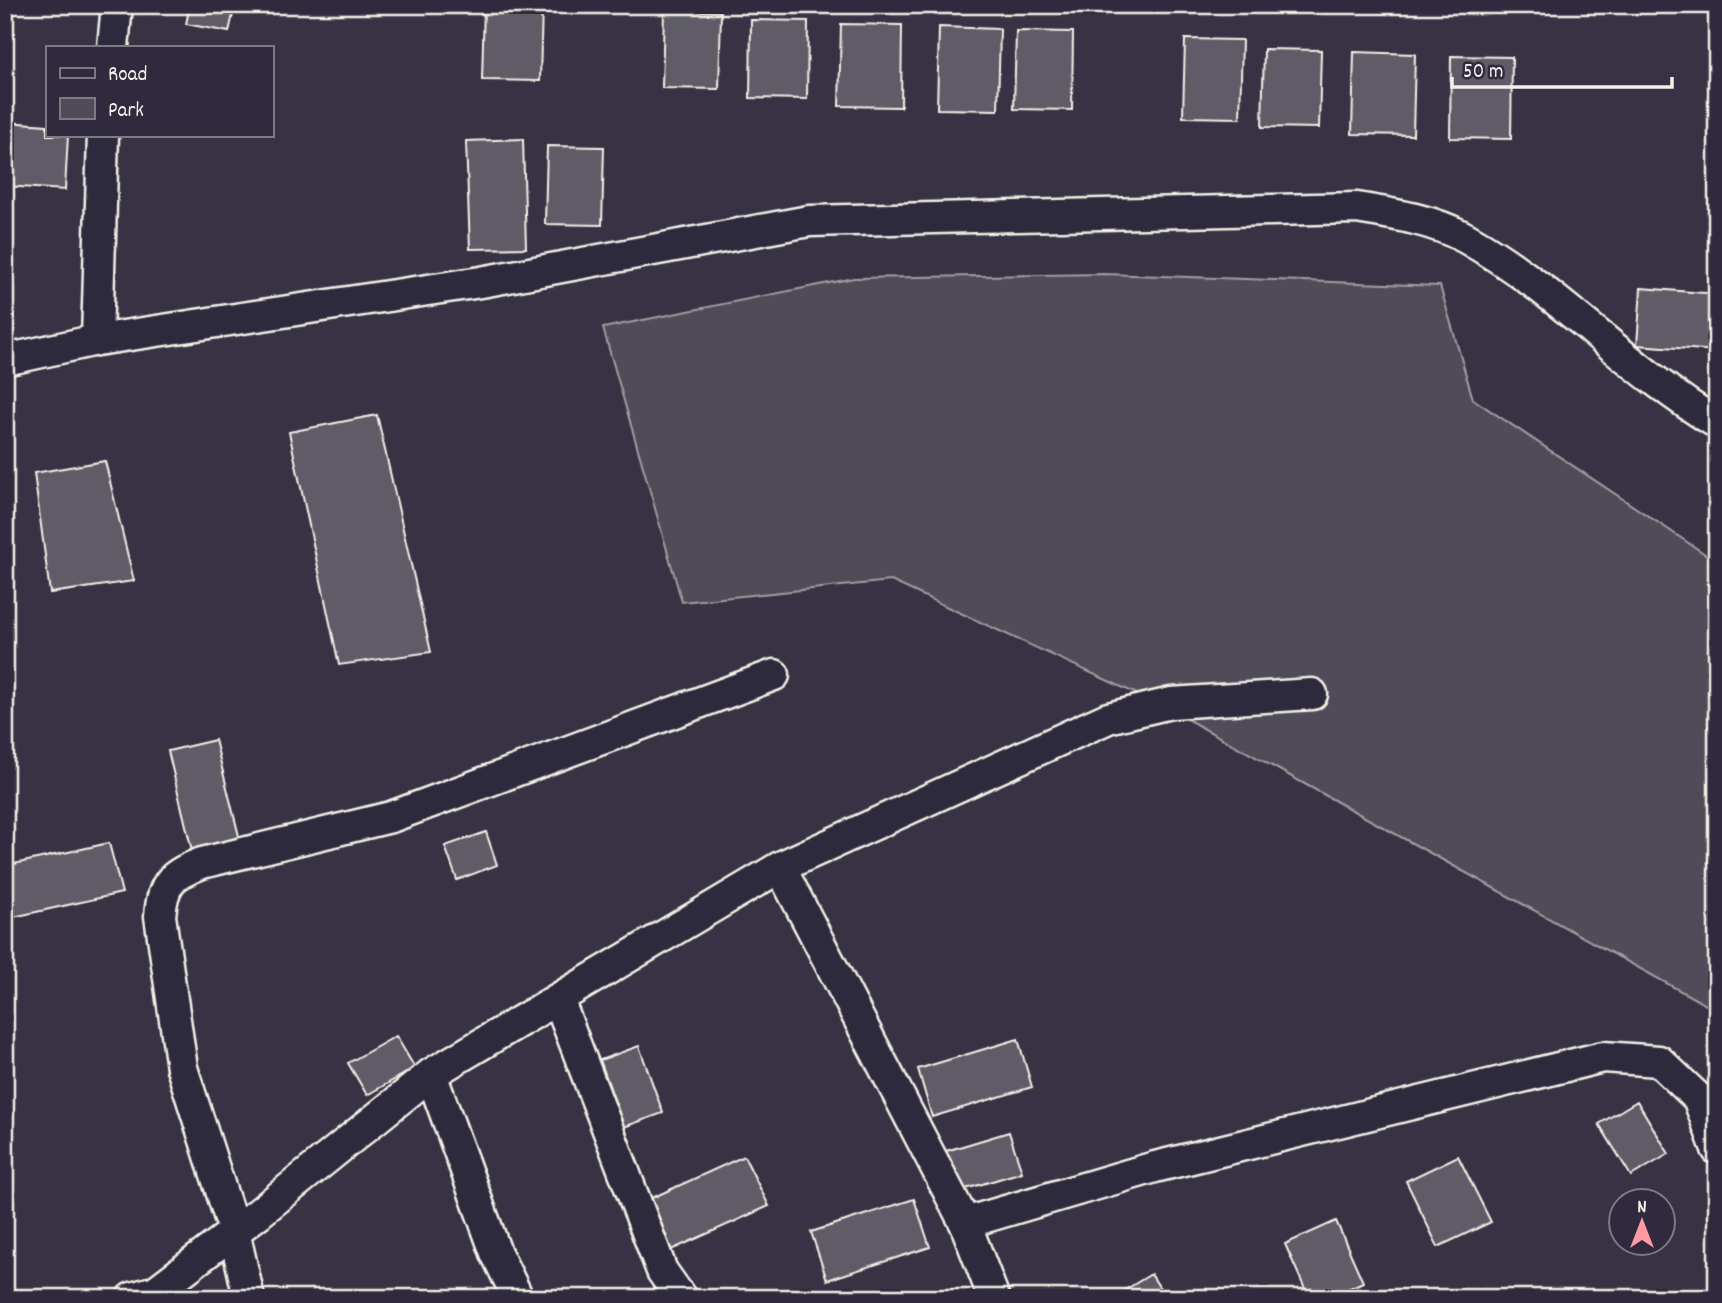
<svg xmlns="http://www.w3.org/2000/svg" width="1722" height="1303" viewBox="0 0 1722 1303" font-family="Dekko,sans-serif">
  <rect width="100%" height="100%" fill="#373244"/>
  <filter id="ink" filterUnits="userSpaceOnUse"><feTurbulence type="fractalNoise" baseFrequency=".0143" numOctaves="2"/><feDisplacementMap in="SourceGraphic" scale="14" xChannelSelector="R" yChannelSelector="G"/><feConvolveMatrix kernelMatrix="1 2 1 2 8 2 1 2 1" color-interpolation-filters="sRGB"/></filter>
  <g filter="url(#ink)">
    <path fill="#504b59" stroke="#a29ea0" stroke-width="2" d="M1105,274L1440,286L1473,399L1717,562V1011L1163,706L891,581L682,602L603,328L854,278Z"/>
    <path fill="#5f5c67" stroke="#f4f1e8" stroke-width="2" d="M190,5H235L229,32L186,24Z
      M484,5H542L540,81L482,80Z
      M664,10L721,12L719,89L662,88Z
      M751,20L808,21L807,99L750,98Z
      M841,24L902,25L901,107L839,106Z
      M939,27L1000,29L998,110L937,109Z
      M1016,31L1073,32L1072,110L1014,109Z
      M1185,39L1242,40L1240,118L1183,117Z
      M1264,49L1321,50L1319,128L1262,127Z
      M1354,52L1415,54L1413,135L1352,134Z
      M1451,56L1512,57L1511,139L1450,138Z
      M5,122L47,125V135H68L65,190L5,186Z
      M523,139L526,248L470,249L466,141Z
      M547,146L604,147L602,225L545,224Z
      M1641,288L1717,294V351L1637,345Z
      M377,415L431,652L339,665L289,432Z
      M105,461L134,581L50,593L34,473Z
      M215,740L242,848L194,859L168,751Z
      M486,832L497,865L457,880L445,846Z
      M109,843L122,893L9,918L5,866Z
      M396,1036L415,1068L367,1095L348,1063Z
      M1018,1039L1032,1087L932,1117L918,1069Z
      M639,1046L663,1113L624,1127L600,1060Z
      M1637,1101L1669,1154L1631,1176L1599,1124Z
      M1009,1132L1022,1172L959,1191L946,1151Z
      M744,1156L769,1206L669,1251L643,1202Z
      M1458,1156L1491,1222L1438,1247L1406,1181Z
      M914,1199L930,1247L827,1280L811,1232Z
      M1336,1221L1363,1282L1328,1298H1309L1285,1244Z
      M1151,1274L1166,1298H1112Z"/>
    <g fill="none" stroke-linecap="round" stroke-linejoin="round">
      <defs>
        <path id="minor" d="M113,47L117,5
          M97,340L103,135
          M5,360L97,340L481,282L809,221L1357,208C1394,214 1433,220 1466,238C1557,289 1628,370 1717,423
          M780,867L965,1223L994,1298
          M558,999L662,1271L681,1298
          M431,1074L496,1253L518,1298
          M965,1223L1155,1167L1603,1057L1659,1061L1698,1098L1717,1149
          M132,1298L156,1291L259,1213L431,1074L780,867L1108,718L1171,703L1312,694
          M249,1298L234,1231L182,1068L160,916C163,882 171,875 202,863L391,817L774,675"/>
      </defs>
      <use href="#minor" stroke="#f4f1e8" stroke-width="35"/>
      <use href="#minor" stroke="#2f2a3d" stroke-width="30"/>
    </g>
  </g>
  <rect width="1722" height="1303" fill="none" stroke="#2f2a3d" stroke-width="28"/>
  <rect x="14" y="14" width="1694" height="1275" fill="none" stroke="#f4f1e8" stroke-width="2.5" filter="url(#ink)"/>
  <rect x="46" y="46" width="228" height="91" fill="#2f2a3d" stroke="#7e7a81" stroke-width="2"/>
  <rect x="60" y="68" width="35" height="10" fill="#2f2a3d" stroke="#7e7a81" stroke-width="2"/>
  <text x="108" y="80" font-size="21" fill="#f4f1e8">Road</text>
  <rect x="60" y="98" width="35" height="21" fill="#504b59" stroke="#7e7a81" stroke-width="2"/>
  <text x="108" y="116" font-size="21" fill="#f4f1e8">Park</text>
  <g transform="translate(1642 1222)"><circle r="33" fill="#2f2a3d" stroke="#7e7a81" stroke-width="2"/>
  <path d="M0-5L12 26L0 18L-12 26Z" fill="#ff9aa2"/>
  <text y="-10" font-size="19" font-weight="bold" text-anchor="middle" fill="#f4f1e8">N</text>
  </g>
  <path d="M1452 77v10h220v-10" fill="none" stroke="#f4f1e8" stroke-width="3.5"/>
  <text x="1463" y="77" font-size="21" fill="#f4f1e8" stroke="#2f2a3d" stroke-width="5" paint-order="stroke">50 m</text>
</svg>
